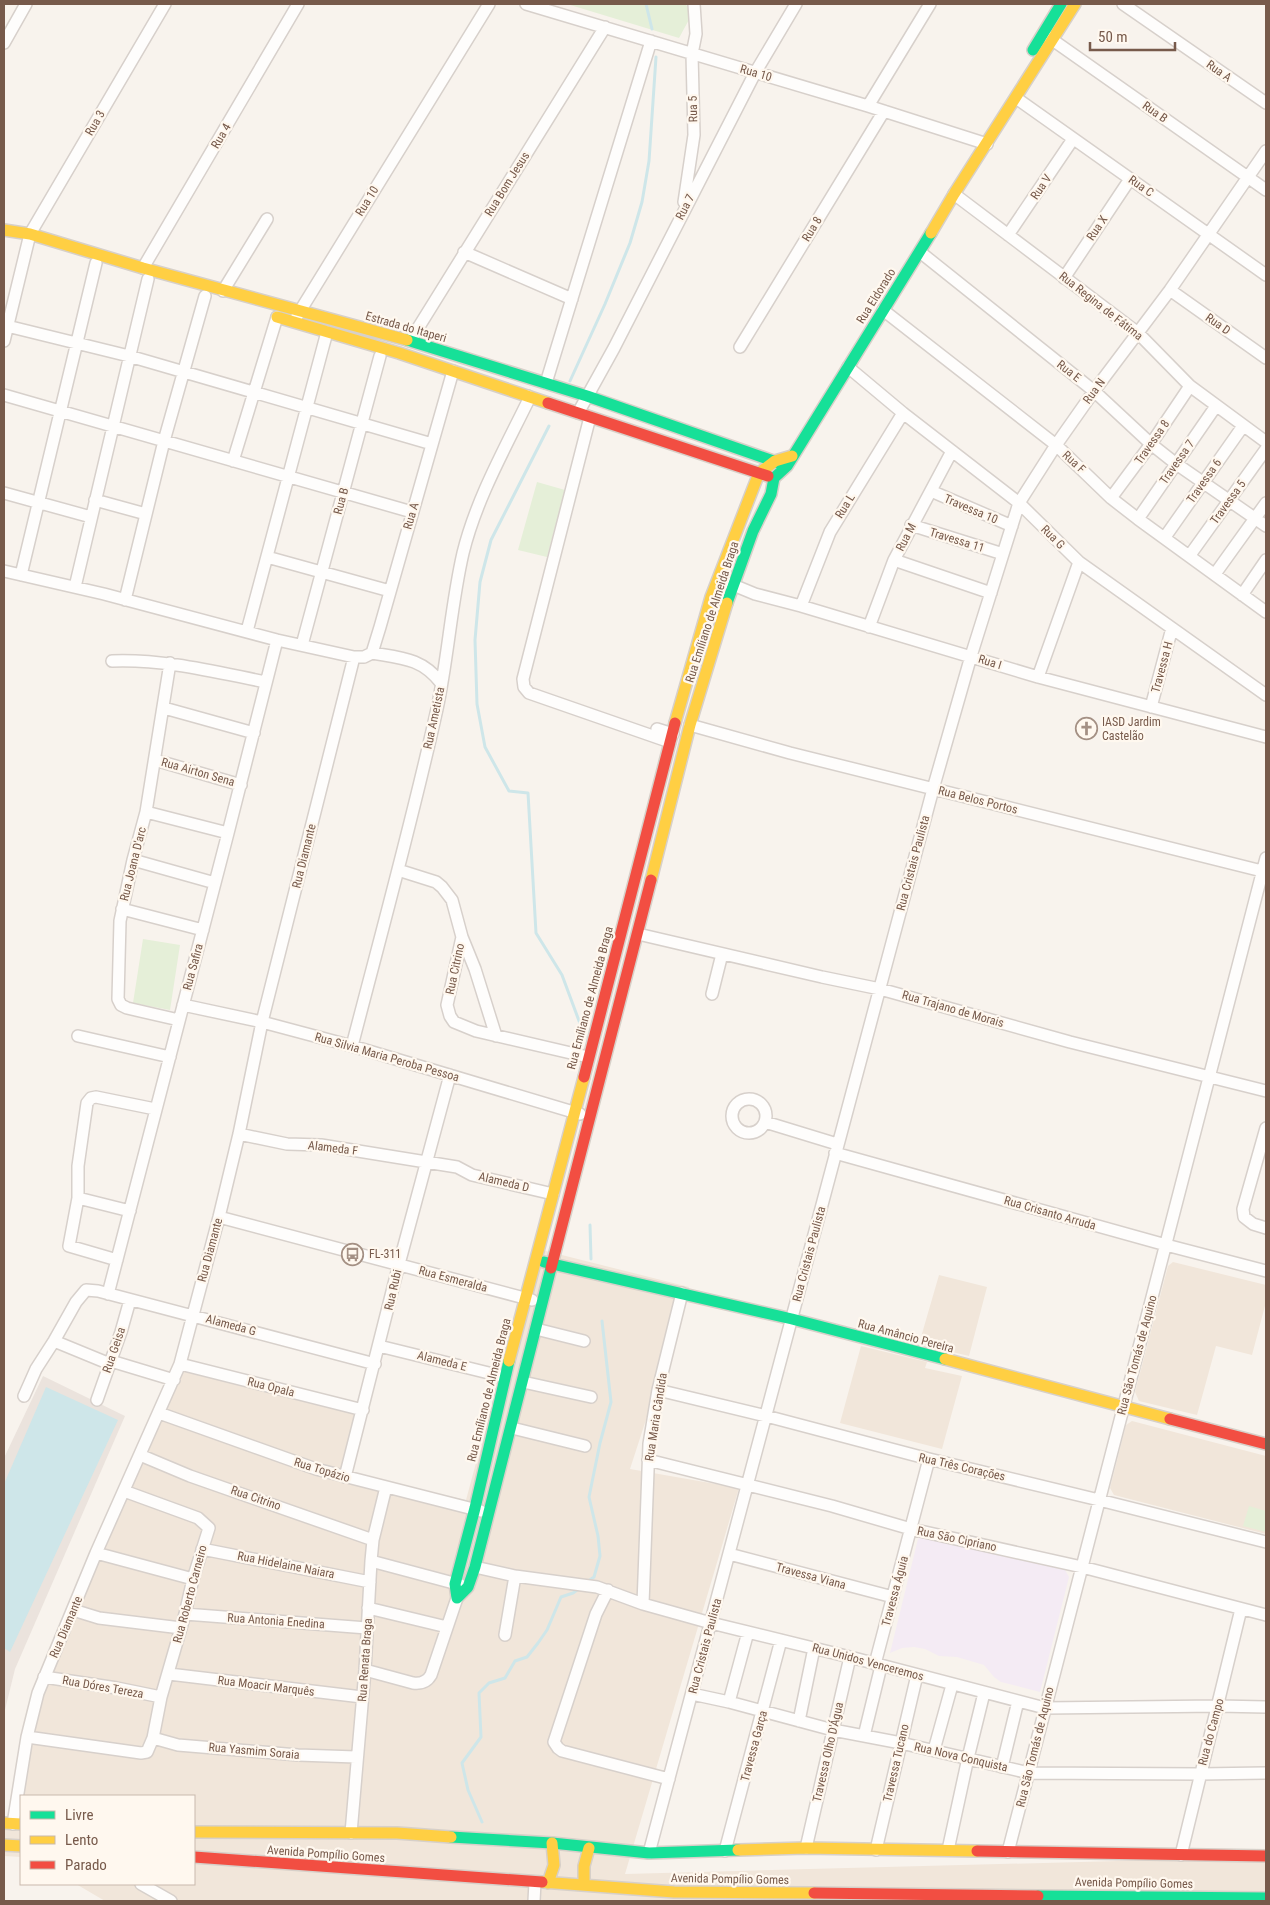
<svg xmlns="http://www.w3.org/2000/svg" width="1270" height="1905" viewBox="0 0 1270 1905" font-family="'Roboto Condensed',sans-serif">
  <rect width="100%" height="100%" fill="#f8f3ed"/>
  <path fill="#f1e6da" d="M534,1248L689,1287L630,1469L739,1488L625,1874L1266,1857V1901H105L76,1884H194V1796H21V1857L4,1856V1816L17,1817L39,1691L180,1365L364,1410L349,1474L466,1500Z
    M1173,1262L1266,1285V1302L1252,1355L1216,1346L1197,1415L1139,1401L1135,1392L1168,1266Z
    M939,1275L987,1287L969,1356L919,1344Z
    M861,1346L927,1362L925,1368L962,1376L942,1449L840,1423Z
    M1132,1421L1266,1456V1534L1114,1495L1110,1488L1126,1425Z"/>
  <path fill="#ebe3dd" d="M43,1376L125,1416L15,1669L4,1714V1458Z"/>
  <path fill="#f4ebf4" d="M923,1535L1065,1570L1069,1577L1040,1692L1001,1682L994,1677L984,1665L957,1657L939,1656L925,1649L914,1647L902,1648L890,1653L918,1539Z"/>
  <path fill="#e5efd8" d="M567,4H686L691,16L679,38Z
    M537,482L565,490L547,557L518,550Z
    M143,939L180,945L170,1010L133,1003Z
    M1249,1506L1266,1511V1532L1243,1526Z"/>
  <path fill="#cee6e9" d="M46,1387L118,1420L10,1652L4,1648V1484Z"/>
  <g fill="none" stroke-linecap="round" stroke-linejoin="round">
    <path stroke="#cee6e9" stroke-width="3" d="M646,4L652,29
      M570,381L605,304L630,243L642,202L649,161L656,57
      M549,426L491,540L480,582L475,640L477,704L485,747L509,791L528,793L536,933L562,975L585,1037
      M590,1225L591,1259
      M587,1582L594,1577L600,1556L598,1536L589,1497L600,1443L611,1402L602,1321
      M482,1822L468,1790L462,1763L481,1737L479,1693L489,1683L505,1678L515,1661L527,1657L538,1643L547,1630L561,1597L573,1593L580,1588"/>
    <defs>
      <path id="street" d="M526,4L868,106L987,144
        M1123,4L1266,103
        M1047,36L1266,190
        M4,43L26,4
        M1016,98L1266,275
        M868,106L930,4
        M954,194L1138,333L1190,386L1266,442
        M684,202L694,135L692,54L696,34L694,4
        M1008,235L1073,139
        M464,252L572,299
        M920,252L1094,391L1151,444L1175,463L1266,526
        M143,268L298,4
        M1064,278L1130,179
        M1170,290L1266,358
        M223,291L267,219
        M883,310L1056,445L1111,498L1138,519L1266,612
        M297,316L489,4
        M7,326L129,356L432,444
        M4,341L30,234L165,4
        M410,341L605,27
        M740,347L884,111
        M848,367L903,413L1019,503L1079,562L1266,695
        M546,383L651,41
        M4,395L412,512
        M578,413L614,348L755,73L796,4
        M590,417L523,679L524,687L529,693L670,742
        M233,461L277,317
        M931,491L1012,526
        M4,493L91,517
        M1111,498L1151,444L1190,386
        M95,500L146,514
        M1138,519L1216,406
        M911,525L1003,554
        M1165,537L1243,426
        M1190,555L1266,449
        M267,557L390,591
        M894,560L991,593
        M4,571L104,594L277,640L354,657H364L372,653L380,627L453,371
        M1215,574L1266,503
        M21,575L96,263
        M726,582L755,594L801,606L1038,677L1266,737
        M75,587L148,279
        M1242,595L1266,560
        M125,600L164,441L205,296
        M801,606L830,532L903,413
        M869,627L894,560L952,451
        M247,631L327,332
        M302,645L380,356
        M372,653C401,658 422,658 441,683
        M112,661C165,659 215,672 266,682
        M170,663L146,812L133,860L120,921L118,999L121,1005L127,1008L179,1020
        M1038,677L1079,562
        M1151,707L1172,628
        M164,708L254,733
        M690,725L790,753L1266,872
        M657,729L673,734
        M155,760L241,785
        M146,812L228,833
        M133,860L215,883
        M398,870L436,882L442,887L452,900L462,937L447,1005L450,1016L454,1022L476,1031L588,1057
        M122,909L203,930
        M638,934L822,977L880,989L1070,1042L1266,1091
        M462,937L475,969L496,1036
        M712,994L722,954
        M183,1005L262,1022L352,1046L580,1114
        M78,1036L170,1057
        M352,1046C381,934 412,822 437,709C448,658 451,605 463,553C476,500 504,450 528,401V396
        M732 1116a17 17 0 1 1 34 0a17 17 0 1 1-34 0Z
        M765,1122L837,1144
        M1266,1128L1243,1209L1244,1217L1253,1224L1266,1228
        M239,1134L287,1144L321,1145L457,1167L472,1175L553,1194
        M835,1153L1166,1245L1266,1271
        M78,1198L130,1211
        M219,1217L532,1300
        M117,1260L69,1246L78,1198V1166L87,1103L91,1098L96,1097L155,1109
        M108,1294L228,833L277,640
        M536,1329L584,1341
        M54,1341L110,1364
        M379,1346L505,1377
        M111,1361L174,1380
        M180,1364L363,1410
        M523,1382L591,1397
        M658,1390L766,1416L929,1459L1099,1500L1266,1542
        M24,1396L36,1369L54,1341L76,1302L86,1290L98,1291L375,1364
        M97,1400L121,1332L130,1300
        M159,1413L316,1469L481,1511
        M512,1428L585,1446
        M140,1455L190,1476L373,1540
        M648,1460L832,1506L911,1529L1082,1567L1266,1615
        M345,1477L399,1264L450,1075
        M202,1549L370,1582
        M96,1553L193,1579
        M729,1554L893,1597
        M371,1561L461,1585
        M475,1567L515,1576L597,1587L643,1604L711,1623L850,1657L1045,1708L1218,1706L1266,1707
        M608,1590L596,1614L554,1742L558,1748L562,1751L669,1779
        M643,1604L649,1444L658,1390L682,1293
        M368,1608L447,1627
        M73,1610L99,1618L181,1628
        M185,1614L367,1628
        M505,1635L515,1576
        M875,1664L929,1459
        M365,1670L413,1683C420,1684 427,1682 431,1675L457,1598
        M169,1674L362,1697
        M44,1677L117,1688L161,1697
        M692,1694L729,1702L833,1730L901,1743L1029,1773L1200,1774L1266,1773
        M729,1702L748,1632
        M799,1721L814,1648
        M864,1736L881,1666
        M27,1737L141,1753L147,1752L153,1738L161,1697L185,1614L193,1579L209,1528L198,1518L124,1491
        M153,1738L178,1745L298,1755L356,1757
        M934,1750L952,1685
        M1002,1767L1018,1701
        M13,1824L27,1737L38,1693L96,1553L180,1364L219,1217L239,1134L262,1022L354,657
        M351,1833L365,1670L371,1561L373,1540L386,1487
        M806,1848L850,1657
        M876,1850L917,1675
        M948,1850L968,1758L984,1693
        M725,1851L781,1640
        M1008,1852L1266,858
        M649,1853L933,789L971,656L1019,503L1056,445L1094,391L1170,290L1266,151
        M1181,1855L1241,1609
        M141,1884L171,1901
        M534,1901L535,1882"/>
      <path id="fast" d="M1033,50L1061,4
        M407,340L587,396L782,464
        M727,603L753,531L771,494L774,478L787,466L931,233
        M544,1262L792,1319L945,1359
        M457,1598L468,1587L475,1567L551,1268
        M457,1598L455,1584L475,1508L509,1361
        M451,1837L552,1843L649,1853L738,1850
        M1038,1896L1266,1898"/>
      <path id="slow" d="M4,230L30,234L143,268L407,340
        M931,233L954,194L1075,4
        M277,317L399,353L548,403
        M675,723L711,597L759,473L775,461L792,456
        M651,880L690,725L727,603
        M945,1359L1170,1419
        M509,1361L584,1077
        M4,1823L21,1824
        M194,1832L397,1833L451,1837
        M4,1845L21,1846
        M738,1850L806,1848L977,1851
        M542,1882L674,1892L814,1893
        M548,1883L554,1865L552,1843
        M584,1885V1866L589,1848"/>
      <path id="jam" d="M548,403L768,476
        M584,1077L675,723
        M551,1268L651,880
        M1170,1419L1266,1444
        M977,1851L1266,1856
        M194,1857L542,1882
        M814,1893L1038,1896"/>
    </defs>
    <use href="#street" stroke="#d7d0cb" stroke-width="14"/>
    <use href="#fast" stroke="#d7d0c9" stroke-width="14"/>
    <use href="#slow" stroke="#d7d0c9" stroke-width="14"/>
    <use href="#jam" stroke="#d7d0c9" stroke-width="14"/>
    <use href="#street" stroke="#fefdfc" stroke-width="11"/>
    <use href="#fast" stroke="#16e098" stroke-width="11"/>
    <use href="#slow" stroke="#ffcf43" stroke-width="11"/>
    <use href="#jam" stroke="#f24e42" stroke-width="11"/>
  </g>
  <defs>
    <symbol id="church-ring" viewBox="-11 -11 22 22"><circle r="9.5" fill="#fff8ef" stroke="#a49084" stroke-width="1.5"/><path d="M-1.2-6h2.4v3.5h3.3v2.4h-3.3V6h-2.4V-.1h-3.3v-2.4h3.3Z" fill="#a49084"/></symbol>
    <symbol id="bus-ring" viewBox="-11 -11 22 22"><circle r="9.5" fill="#fff8ef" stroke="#a49084" stroke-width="1.5"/><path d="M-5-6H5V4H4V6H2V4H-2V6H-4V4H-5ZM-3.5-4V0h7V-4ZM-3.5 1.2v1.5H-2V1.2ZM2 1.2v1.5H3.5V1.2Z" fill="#a49084"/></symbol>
  </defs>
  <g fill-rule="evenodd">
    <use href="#church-ring" x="1074" y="716" width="25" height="25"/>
    <use href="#bus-ring" x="340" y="1242" width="25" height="25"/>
  </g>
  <g text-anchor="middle" stroke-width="4.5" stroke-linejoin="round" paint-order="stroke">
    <g font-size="12" fill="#775a4b" stroke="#fff8ef">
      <text transform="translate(1219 71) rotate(35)" y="4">Rua A</text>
      <text transform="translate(756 73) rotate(16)" y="4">Rua 10</text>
      <text transform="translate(693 109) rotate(-91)" y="4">Rua 5</text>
      <text transform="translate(1155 112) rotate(35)" y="4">Rua B</text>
      <text transform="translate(95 123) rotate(-60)" y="4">Rua 3</text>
      <text transform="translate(221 136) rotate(-60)" y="4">Rua 4</text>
      <text transform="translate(507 184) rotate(-58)" y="4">Rua Bom Jesus</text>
      <text transform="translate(1141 186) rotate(35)" y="4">Rua C</text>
      <text transform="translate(1041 187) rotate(-56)" y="4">Rua V</text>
      <text transform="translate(367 201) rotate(-58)" y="4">Rua 10</text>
      <text transform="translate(685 207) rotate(-63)" y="4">Rua 7</text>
      <text transform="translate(1097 228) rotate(-56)" y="4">Rua X</text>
      <text transform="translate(812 229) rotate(-59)" y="4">Rua 8</text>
      <text transform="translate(876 296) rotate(-58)" y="4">Rua Eldorado</text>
      <text transform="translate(1101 306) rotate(38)" y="4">Rua Regina de Fátima</text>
      <text transform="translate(1218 324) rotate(35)" y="4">Rua D</text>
      <text transform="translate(406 327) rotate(16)" y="4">Estrada do Itaperi</text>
      <text transform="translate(1069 371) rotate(38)" y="4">Rua E</text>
      <text transform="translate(1094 391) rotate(-54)" y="4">Rua N</text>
      <text transform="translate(1152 442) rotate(-55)" y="4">Travessa 8</text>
      <text transform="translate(1074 462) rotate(43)" y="4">Rua F</text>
      <text transform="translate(1177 462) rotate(-55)" y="4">Travessa 7</text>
      <text transform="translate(1204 481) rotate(-55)" y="4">Travessa 6</text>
      <text transform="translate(341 501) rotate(-75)" y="4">Rua B</text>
      <text transform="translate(1228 502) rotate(-54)" y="4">Travessa 5</text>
      <text transform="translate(845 506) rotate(-58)" y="4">Rua L</text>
      <text transform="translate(971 509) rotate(23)" y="4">Travessa 10</text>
      <text transform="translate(411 516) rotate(-74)" y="4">Rua A</text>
      <text transform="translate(906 537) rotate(-63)" y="4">Rua M</text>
      <text transform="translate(1053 537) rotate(45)" y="4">Rua G</text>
      <text transform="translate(957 540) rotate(17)" y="4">Travessa 11</text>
      <text transform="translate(712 612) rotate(-72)" y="4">Rua Emíliano de Almeida Braga</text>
      <text transform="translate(990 662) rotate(17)" y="4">Rua I</text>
      <text transform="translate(1162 667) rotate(-75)" y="4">Travessa H</text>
      <text transform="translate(434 718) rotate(-78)" y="4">Rua Ametista</text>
      <text transform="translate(198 772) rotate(16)" y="4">Rua Airton Sena</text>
      <text transform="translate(978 800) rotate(14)" y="4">Rua Belos Portos</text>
      <text transform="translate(304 856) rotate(-76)" y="4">Rua Diamante</text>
      <text transform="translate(913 863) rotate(-75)" y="4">Rua Cristais Paulista</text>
      <text transform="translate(133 864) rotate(-76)" y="4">Rua Joana D'arc</text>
      <text transform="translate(193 967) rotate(-75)" y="4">Rua Safira</text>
      <text transform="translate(455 969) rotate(-78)" y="4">Rua Citrino</text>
      <text transform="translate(590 998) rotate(-75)" y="4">Rua Emíliano de Almeida Braga</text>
      <text transform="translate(953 1009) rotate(16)" y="4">Rua Trajano de Morais</text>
      <text transform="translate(387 1057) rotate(16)" y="4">Rua Silvia Maria Peroba Pessoa</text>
      <text transform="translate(333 1148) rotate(7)" y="4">Alameda F</text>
      <text transform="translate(504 1182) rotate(13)" y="4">Alameda D</text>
      <text transform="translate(1050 1213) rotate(16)" y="4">Rua Crisanto Arruda</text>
      <text transform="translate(210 1250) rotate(-75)" y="4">Rua Diamante</text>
      <text transform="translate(809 1254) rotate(-75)" y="4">Rua Cristais Paulista</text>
      <text transform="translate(453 1279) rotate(15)" y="4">Rua Esmeralda</text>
      <text transform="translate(393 1290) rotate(-77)" y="4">Rua Rubi</text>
      <text transform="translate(231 1325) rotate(15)" y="4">Alameda G</text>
      <text transform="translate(906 1336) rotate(15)" y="4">Rua Amâncio Pereira</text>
      <text transform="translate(114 1350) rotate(-71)" y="4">Rua Geisa</text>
      <text transform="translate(1137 1355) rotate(-75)" y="4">Rua São Tomás de Aquino</text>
      <text transform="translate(442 1361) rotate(14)" y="4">Alameda E</text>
      <text transform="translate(271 1387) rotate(14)" y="4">Rua Opala</text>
      <text transform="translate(489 1390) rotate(-76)" y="4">Rua Emíliano de Almeida Braga</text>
      <text transform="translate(656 1417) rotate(-81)" y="4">Rua Maria Cândida</text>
      <text transform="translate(962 1467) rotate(13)" y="4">Rua Três Corações</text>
      <text transform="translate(322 1470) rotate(17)" y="4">Rua Topázio</text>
      <text transform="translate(256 1498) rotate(19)" y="4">Rua Citrino</text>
      <text transform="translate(957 1539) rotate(12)" y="4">Rua São Cipriano</text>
      <text transform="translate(286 1565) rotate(11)" y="4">Rua Hidelaine Naiara</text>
      <text transform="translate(811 1576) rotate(15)" y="4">Travessa Viana</text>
      <text transform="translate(895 1591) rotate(-75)" y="4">Travessa Águia</text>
      <text transform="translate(190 1594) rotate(-75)" y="4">Rua Roberto Carneiro</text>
      <text transform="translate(276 1621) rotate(4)" y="4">Rua Antonia Enedina</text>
      <text transform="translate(66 1627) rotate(-67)" y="4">Rua Diamante</text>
      <text transform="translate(705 1646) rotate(-75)" y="4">Rua Cristais Paulista</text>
      <text transform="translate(365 1660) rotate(-86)" y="4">Rua Renata Braga</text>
      <text transform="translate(868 1662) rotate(15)" y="4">Rua Unidos Venceremos</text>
      <text transform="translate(266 1686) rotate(7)" y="4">Rua Moacir Marquês</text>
      <text transform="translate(103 1687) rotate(10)" y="4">Rua Dóres Tereza</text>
      <text transform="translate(1211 1732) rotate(-75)" y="4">Rua do Campo</text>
      <text transform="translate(754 1746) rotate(-75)" y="4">Travessa Garça</text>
      <text transform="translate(1035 1747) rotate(-76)" y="4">Rua São Tomás de Aquino</text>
      <text transform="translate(254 1751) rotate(5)" y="4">Rua Yasmim Soraia</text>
      <text transform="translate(828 1752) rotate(-77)" y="4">Travessa Olho D'Água</text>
      <text transform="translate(961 1757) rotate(13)" y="4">Rua Nova Conquista</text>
      <text transform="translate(896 1763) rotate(-77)" y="4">Travessa Tucano</text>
      <text transform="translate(326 1854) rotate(4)" y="4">Avenida Pompílio Gomes</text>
      <text transform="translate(730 1879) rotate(1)" y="4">Avenida Pompílio Gomes</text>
      <text transform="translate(1134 1883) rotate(1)" y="4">Avenida Pompílio Gomes</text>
    </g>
    <g font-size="12" fill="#775a4b" stroke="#fff8ef" text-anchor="start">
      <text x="1102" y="726">IASD Jardim<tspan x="1102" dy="14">Castelão</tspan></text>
      <text x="369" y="1258">FL-311</text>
    </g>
  </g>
  <rect width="1270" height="1905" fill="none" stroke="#775a4b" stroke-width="10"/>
  <rect x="20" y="1795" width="175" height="90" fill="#fff8ef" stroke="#c9b9ad"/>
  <rect x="30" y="1811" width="25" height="8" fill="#16e098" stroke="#c9b9ad"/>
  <text x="65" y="1820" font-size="15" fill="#775a4b">Livre</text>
  <rect x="30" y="1836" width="25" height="8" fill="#ffcf43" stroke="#c9b9ad"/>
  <text x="65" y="1845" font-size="15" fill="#775a4b">Lento</text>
  <rect x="30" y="1861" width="25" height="8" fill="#f24e42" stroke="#c9b9ad"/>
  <text x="65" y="1870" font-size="15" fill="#775a4b">Parado</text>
  <path d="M1090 42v8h85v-8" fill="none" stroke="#775a4b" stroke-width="2.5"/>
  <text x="1098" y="42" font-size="15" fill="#775a4b" stroke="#fff8ef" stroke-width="4" paint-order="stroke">50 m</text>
</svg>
